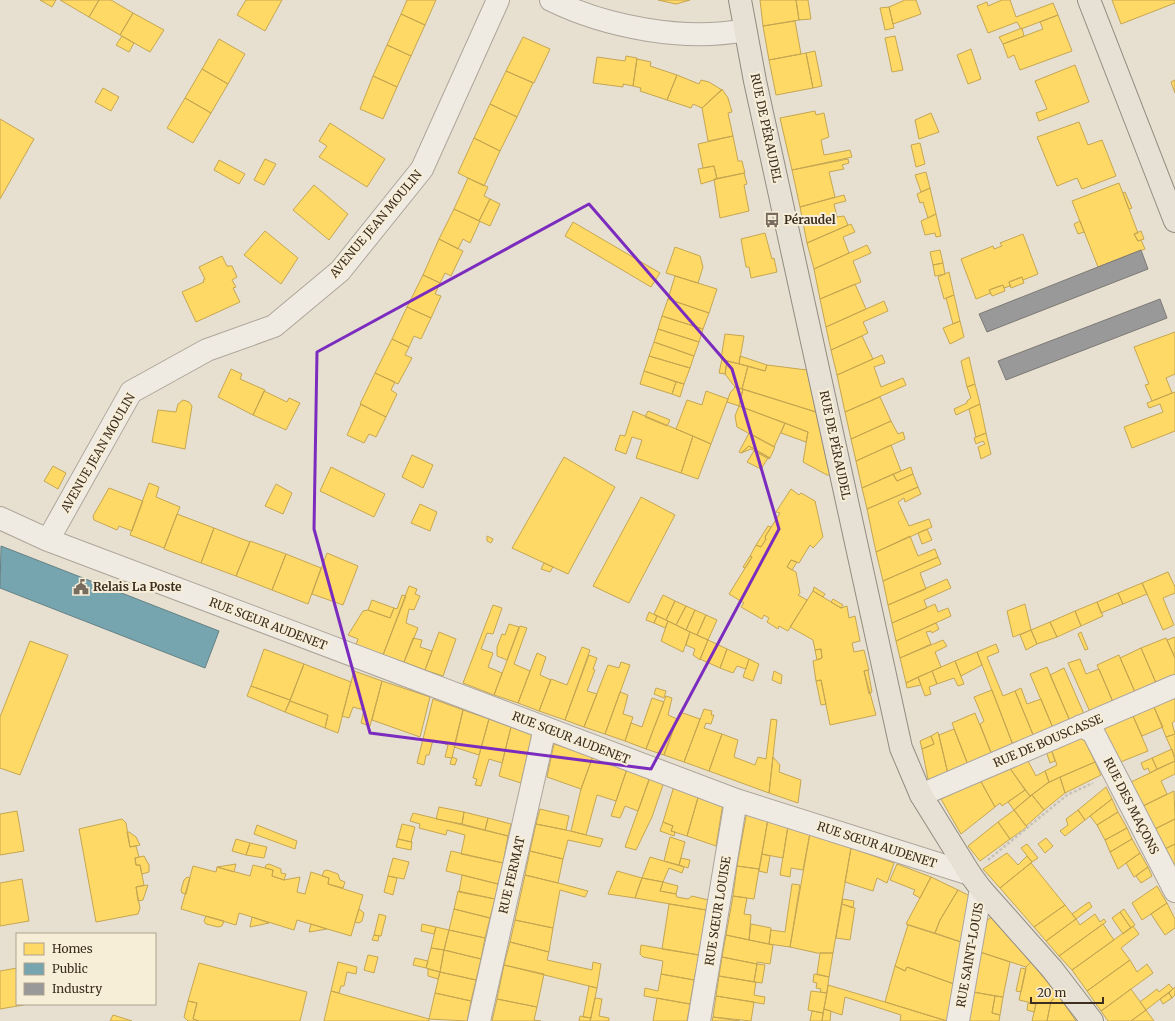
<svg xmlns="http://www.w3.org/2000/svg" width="1175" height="1021" viewBox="0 0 1175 1021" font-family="Merriweather,serif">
  <rect width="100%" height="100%" fill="#e7e0d1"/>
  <path fill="#ffd966" stroke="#c5a651" d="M40,0H56L52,7Z
    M60,0H99L89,17Z
    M99,0H111L133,13L120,35L89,17Z
    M246,0H282L265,31L237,15Z
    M407,0H436L425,25L401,14Z
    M658,0H690L676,4Z
    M760,0H796L799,20L763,26Z
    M796,0H808L811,19L799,20Z
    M905,0H916L921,14L893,24L889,7Z
    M1002,0H1010L1016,17L1053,3L1058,15L1021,29L1017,22L988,33L977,6L987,2L988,6Z
    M1112,0H1175V3L1121,24Z
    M889,7L894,28L885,30L880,8Z
    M133,13L164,30L150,52L120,35Z
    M401,14L425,25L411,56L387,45Z
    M1058,15L1072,51L1020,70L1014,55L1008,58L1003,44L1043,29L1040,22Z
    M795,21L801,54L769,60L763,26Z
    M1022,28L1024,36L1003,44L999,37Z
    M122,36L134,43L129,52L116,45Z
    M895,36L903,70L892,72L885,38Z
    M523,37L550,49L534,83L506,71Z
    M219,39L245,54L228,84L202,69Z
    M387,45L411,56L397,87L373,76Z
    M971,49L981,79L968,84L957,55Z
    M815,51L822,86L813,88L806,53Z
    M806,53L813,88L776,95L769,60Z
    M626,56L637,58L633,86L623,84V87L593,83L597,57L625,61Z
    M637,59L651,62L650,66L677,75L667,100L640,91L641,88L633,86Z
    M1075,65L1089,102L1039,121L1036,113L1047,109L1035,81Z
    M202,69L228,84L211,113L185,98Z
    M506,71L533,83L517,117L490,104Z
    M677,75L699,84L701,80L709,82L722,90L702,108L693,104L691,108L667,100Z
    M373,76L397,87L383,119L360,109Z
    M1175,80V93L1171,82Z
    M103,88L119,97L111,111L95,102Z
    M722,89L728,98L732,112L728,113L733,136L708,141L702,108Z
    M185,98L211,113L193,143L167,128Z
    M490,104L517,117L500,151L474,138Z
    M815,111L816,115L824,113L829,137L821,140L824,155L850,150L852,157L792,170L780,118Z
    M931,113L939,132L919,139L915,120Z
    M0,119L34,139L0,199Z
    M1079,122L1088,145L1102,140L1116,176L1082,189L1077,178L1057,186L1037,137Z
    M330,123L385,159L367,187L319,157L327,146L319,141Z
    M733,136L738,161H742L745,173L717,179L714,166L703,168L698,144Z
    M474,138L500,151L484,186L458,173Z
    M920,143L925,164L916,167L911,145Z
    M265,159L276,164L264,185L254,180Z
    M848,159L849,163L842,165L844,169L829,172L835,197L800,207L792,170Z
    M219,160L245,174L239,184L214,170Z
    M714,166L717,179L701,184L698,169Z
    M926,172L930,188L921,192L915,175Z
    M744,173L747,184L744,185L749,211L720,218L714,179Z
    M468,178L488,187L484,196L490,199L479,221L454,209Z
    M1119,183L1138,233L1134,234L1138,241L1141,240L1145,249L1098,267L1072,201Z
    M314,185L348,214L329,240L293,210Z
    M930,188L936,214L928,218L923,202L920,203L917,194Z
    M1125,192L1132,208L1129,209L1123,193Z
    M844,195L846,201L834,204L837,217L844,216L848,225L807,243L800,207Z
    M490,199L500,204L490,226L479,221Z
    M454,209L480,221L470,243L463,239L458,249L439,239Z
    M936,214L941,236L936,237L935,233L925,235L921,221Z
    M1080,221L1084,232L1078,234L1074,224Z
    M573,222L660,273L651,287L565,236Z
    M851,224L855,232L843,237L849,253L814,269L807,243Z
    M265,231L298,258L281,284L244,255Z
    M1141,231L1144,239L1138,241L1134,234Z
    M765,233L772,259L774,258L777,272L751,278L749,267H746L741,239Z
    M1023,234L1038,274L1023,280L1022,277L1009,282L1010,286L1004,288L1003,285L989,290L991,293L976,299L961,259L993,246L994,249L1002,246L1000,243Z
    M439,239L463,251L451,276L445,273L440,283L423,275Z
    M867,245L871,253L853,261L861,282L820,299L814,269Z
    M675,247L700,256L703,267L698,283L666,273Z
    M940,250L943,263L933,265L930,252Z
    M222,256L227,266H232L237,277L232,280L236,287L233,288L240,302L196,322L182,292L204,282L203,280L205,279L199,267Z
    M943,263L945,274L935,276L933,265Z
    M949,272L954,295L944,299L938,277Z
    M423,275L440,283L435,294L441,296L431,318L407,307Z
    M675,276L717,289L709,313L668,299Z
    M1022,277L1024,283L1011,288L1009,282Z
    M855,284L866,309L826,327L820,299Z
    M1003,285L1005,291L992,296L989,290Z
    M954,295L960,321L953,324L946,298Z
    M668,299L709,313L703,329L662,316Z
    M884,301L888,311L863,322L868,333L831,350L826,327Z
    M407,307L431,318L421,339L414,336L409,347L392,339Z
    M662,316L703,329L699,342L658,329Z
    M960,321L964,337L950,344L943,328Z
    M658,329L699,342L694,356L654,342Z
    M1175,332V374L1166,378L1172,393L1152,401L1145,385L1149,384L1134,347Z
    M725,334L744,336L739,364L721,359Z
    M862,336L873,359L837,375L831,350Z
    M392,339L409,347L405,355L412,358L398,384L375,373Z
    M654,342L694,356L690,368L649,356Z
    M882,355L885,363L874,367L881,387L903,378L906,385L845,412L837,375Z
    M649,356L690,368L684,384L644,371Z
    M740,356L767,365L765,371L739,364Z
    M969,357L975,384L967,387L961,361Z
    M722,359L727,361L725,374L719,373Z
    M727,361L748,366L742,389L735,387L725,374Z
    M767,365L807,370L816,412L742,389L748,366L765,371Z
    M231,369L242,374L240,379L265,390L253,415L218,397Z
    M644,371L676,382L672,394L640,384Z
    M375,373L395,382L391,390L397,394L386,417L360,404Z
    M676,382L684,384L680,397L672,394Z
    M975,384L980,404L956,415L954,409L967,403V401L971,398L967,387Z
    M735,387L743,389L739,406L727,402L730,393Z
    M743,389L816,412L830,475H827L803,462L808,432L739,406Z
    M264,391L287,402L289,398L300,403L286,430L253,415Z
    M706,391L728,399L711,444L676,429L687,400L702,405Z
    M1175,392V431L1132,448L1124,427L1163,412L1160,404L1149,408L1147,403Z
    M880,397L891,421L851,439L845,412Z
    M183,400L189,402L192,406L185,449L152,442L158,410L176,412L178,404Z
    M361,404L386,417L376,437L369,434L364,443L347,435Z
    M980,404L986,433L976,437L969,409Z
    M739,406L785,423L774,447L737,427L735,416Z
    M633,411L693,436L681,473L636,458L642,440L632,437L626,454L615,450L620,435L625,436Z
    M648,411L670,420L667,426L645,417Z
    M891,421L898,434L903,432L905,439L856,461L851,439Z
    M785,423L808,432L806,442L781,433Z
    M749,433L775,447L770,458L749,446L741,453L739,452Z
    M986,433L991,454L981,459L978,447L985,444L983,441L976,444L974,438Z
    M693,436L711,444L698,479L681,473Z
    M891,445L901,471L862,488L856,461Z
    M749,446L770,458L769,459L751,449L741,453Z
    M754,451L768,458L761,469L747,462Z
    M412,455L433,465L423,488L402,477Z
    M564,457L615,487L568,574L512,548Z
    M53,466L66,473L58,489L44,481Z
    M331,467L385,494L374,517L320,491Z
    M911,467L913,474L897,481L893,474Z
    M893,474L897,481L913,474L918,487L867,509L862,488Z
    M149,483L159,487L156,497L180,507L164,548L130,535Z
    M276,484L292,493L283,514L265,506Z
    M918,487L921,494L905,502L904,498L898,502L909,526L929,519L932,527L876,552L867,509Z
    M109,488L143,501L132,531L119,526L117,530L94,520L93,516Z
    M791,489L799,495L801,493L815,501L823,537L813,548L810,545L799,563L791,560L787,567L796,572L800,593L798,595L807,600L788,631L779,626L778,629L767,622L769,618L764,615L762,619L741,607L744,603L729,594L752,557L750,556L756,545L761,547L766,539L765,537L780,513L776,512Z
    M641,497L675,515L629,603L593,586Z
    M420,504L437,512L430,531L411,523Z
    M177,514L214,528L201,563L164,549Z
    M768,526L771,527L765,537L766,539L761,547L756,545Z
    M214,528L250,542L236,576L201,563Z
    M927,529L932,540L922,544L918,533Z
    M487,536L493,539L491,543L487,541Z
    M910,536L918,556L935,549L938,557L883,581L876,552Z
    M250,541L286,554L272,590L236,576Z
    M327,553L358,566L343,605L312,594Z
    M286,554L321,568L308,604L272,590Z
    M750,556L752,557L745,568L743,567Z
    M938,557L941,564L920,573L926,589L888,605L883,581Z
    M791,560L797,562L792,570L787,567Z
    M544,563L553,567L550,572L541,569Z
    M1168,572L1175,587V593L1163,598L1174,625L1163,630L1142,583Z
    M947,579L951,588L924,600L927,608L892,623L888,605Z
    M1142,583L1147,594L1123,604L1118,593Z
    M409,586L417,589L415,594L420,596L414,610L409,609L406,623L418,628L404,662L383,655Z
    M814,587L825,594L823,597L813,591Z
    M813,591L841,608L847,606L849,618L855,616L860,641L852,643L854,652L864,650L869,670L864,671L876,715L830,725L821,680L816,681L813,661L822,658L821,649L815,650L813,640L790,627Z
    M1118,593L1123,604L1101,613L1097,602Z
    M402,595L406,596L383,655L356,645L358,639L348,635L363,611L368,610L390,618L394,608L397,609Z
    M663,595L675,601L666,620L654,614Z
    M833,599L843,605L841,608L831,602Z
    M372,600L394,608L390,618L368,610Z
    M675,601L686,606L676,625L666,620Z
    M1097,602L1103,616L1081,626L1075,611Z
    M935,604L938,612L948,608L951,616L896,641L892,623Z
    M1025,604L1031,630L1013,637L1007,611Z
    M493,605L502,608L493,634L487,633L481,649L493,653L488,667L502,673L494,695L463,683Z
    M686,606L695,610L686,630L676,625Z
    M695,610L706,615L697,635L686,630Z
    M1075,611L1081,626L1057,637L1050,622Z
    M649,612L657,616L654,623L646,620Z
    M706,615L717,620L708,640L697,635Z
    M657,616L668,621L665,628L654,623Z
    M668,621L690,632L683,652L661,641Z
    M1050,622L1057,637L1037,644L1031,630Z
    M936,623L939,629L932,633L931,631L926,632L931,644L900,658L896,641Z
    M509,624L519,627L507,660L497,656V647L502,634L505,635Z
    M520,626L527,628L514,664L530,671L518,703L494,695Z
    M1031,630L1037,644L1026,650L1020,635Z
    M439,632L456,639L443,676L425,670Z
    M690,632L708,640L700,660L693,655L695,649L686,645Z
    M1081,632L1088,649L1085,650L1078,634Z
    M1175,637V658L1167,640Z
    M413,638L422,640L420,647L432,651L425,670L404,662Z
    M1166,638L1175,658V675L1156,683L1141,648Z
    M708,640L727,649L720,668L700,659Z
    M943,640L947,646L935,652L941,667L906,683L900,658Z
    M30,641L68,655L20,775L0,768V717Z
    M996,644L999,652L987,657L1003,696L1015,691L1034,737L1013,745L977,652Z
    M582,647L590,650L565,720L539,711L551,679L567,685Z
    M1141,648L1156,683L1135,692L1120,658Z
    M264,649L304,664L290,700L251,686Z
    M727,649L749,659L746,669L737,666L733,673L720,668Z
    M821,649L822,658L817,660L815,650Z
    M977,652L982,665L961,676L955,661Z
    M537,653L546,657L540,675L551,680L539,711L518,703Z
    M589,655L597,658L593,669L595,670L587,691L597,694L584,727L565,720Z
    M1119,655L1135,692L1113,702L1097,665Z
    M749,659L759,664L753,681L743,677Z
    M1080,659L1086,674L1099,669L1113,702L1090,712L1068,663Z
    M955,661L964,684L958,686L954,678L937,684L932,671Z
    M621,662L630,665L605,734L584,727L608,665L619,668Z
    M304,664L351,682L338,733L325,728L328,715L290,701Z
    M1047,667L1070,721L1053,728L1030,674Z
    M1064,668L1084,714L1070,721L1050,675Z
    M868,670L872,692L869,694L864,671Z
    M354,671L382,681L370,726L361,723L364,710L353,707L349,718L342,716Z
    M774,671L782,675L781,684L772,680Z
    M932,671L937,684L929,687L931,694L925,696L918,677Z
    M918,677L921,685L907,688L906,683Z
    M821,680L826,704L821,705L816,681Z
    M382,681L430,697L420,737L372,720Z
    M251,686L290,700L285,712L247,696Z
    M656,688L666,691L664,698L654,694Z
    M1021,688L1027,704L1041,699L1053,728L1034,737L1015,691Z
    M992,690L1013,745L992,755L980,724L984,721L974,697Z
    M620,692L628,695L623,714L633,717L625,741L605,734Z
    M666,696L672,698L668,715L677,719L664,755L646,749Z
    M652,698L664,702L646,749L625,741L631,723L642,727Z
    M1175,698V721L1172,723L1175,734L1166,737L1154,707Z
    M433,699L463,710L452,758L445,757L448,745L433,740L429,755H426L424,765L417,763Z
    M290,701L328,715L325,728L285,712Z
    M1154,707L1163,727L1142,736L1133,716Z
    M704,709L712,711L711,715H714L711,724L706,723L704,728L722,734L709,771L684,762Z
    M463,710L489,719L479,755L454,747Z
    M680,712L700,719L684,762L664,755Z
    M975,713L992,755L968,765L952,723Z
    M1133,716L1148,751L1118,763L1100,730Z
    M489,719L511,727L502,763L489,759L481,786L475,785L477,779L473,778Z
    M771,719L777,720L769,793L709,771L722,734L738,740L734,757L755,765L758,757L766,759Z
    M511,727L532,734L521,783L499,776Z
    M954,729L968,765L948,774L939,735Z
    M938,732L948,774L931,781L928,779L922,749L934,744L931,736Z
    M1175,734V757L1166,737Z
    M1082,735L1095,762L1049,782L1045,771L1057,765L1051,749Z
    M931,736L934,744L922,749L920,741Z
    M554,744L593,756L581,789L547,777Z
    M1051,749L1055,761L1050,763L1046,751Z
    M1172,749L1175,761L1157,769L1152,758Z
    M593,756L627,769L616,801L597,795L586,835L571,831L581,789Z
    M452,757L457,759L455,765L450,764Z
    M773,757L780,765L779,772L801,780L798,803L769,793Z
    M1152,758L1157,769L1150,773L1148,768L1144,770L1141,763Z
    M1027,759L1036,776L1045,771L1049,782L1030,796L1009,767Z
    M1175,761V774L1161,781L1167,794L1141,807L1129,783Z
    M1095,762L1101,775L1065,793L1060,777Z
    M1009,767L1025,790L1002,806L1000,803L995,807L980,780Z
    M627,769L650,777L638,811L625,806L620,818L611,816Z
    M650,777L664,782L652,817L636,850L625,847Z
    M1060,777L1065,793L1044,810L1032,795L1046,784Z
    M980,780L995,807L961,834L941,799Z
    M674,786L699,794L687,836L671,831L673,826L663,822Z
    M1106,787L1112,799L1085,820L1078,810Z
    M1025,790L1030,796L1014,810L1008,802Z
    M1174,791L1175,819L1153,830L1141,807Z
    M699,794L723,803L716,846L687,836Z
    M1032,795L1044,810L1026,826L1014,810Z
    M1112,799L1118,812L1097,825L1090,816Z
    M439,807L464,812L462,824L436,819Z
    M540,809L569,816L566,830L536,824Z
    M1014,810L1027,827L1010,839L998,822Z
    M1078,810L1085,820L1065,836L1060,831L1068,825L1066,819Z
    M17,811L24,851L0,855V814Z
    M747,811L768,819L759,869L737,866Z
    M464,812L488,818L485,830L462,824Z
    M1118,812L1127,828L1105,840L1097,825Z
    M413,813L508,836L503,863L461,854L465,835L447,830L446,835L419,828L420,824L410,821Z
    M488,818L511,824L508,836L485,830Z
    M122,819L126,823L130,847L136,846L139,857L135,858L136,865H140L144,885L136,887L140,908L138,914L96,922L79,829Z
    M768,819L788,826L783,858L762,854Z
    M1175,819V844L1163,850L1153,830Z
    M663,822L673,826L671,831L675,832L674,836L660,831Z
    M998,822L1010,839L980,861L968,846Z
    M402,824L415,827L411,842L398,839Z
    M536,824L566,830L603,839L600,847L568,840L563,859L530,851Z
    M257,825L297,841L295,849L254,834Z
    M788,826L810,833L803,870L791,868L790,877L780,875Z
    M1127,828L1132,839L1110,852L1105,840Z
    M127,832H129L136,837L140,845L130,847Z
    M810,833L851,848L833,953H817L790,947Z
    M670,837L685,842L679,865L664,861Z
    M1046,838L1053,846L1045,853L1038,844Z
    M236,839L250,843L246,855L232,851Z
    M398,839L412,842L411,850L396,847Z
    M1132,839L1140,853L1118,869L1110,852Z
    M250,843L267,847L264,858L246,855Z
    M1027,844L1038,858L1032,862L1021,848Z
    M1175,844V872L1163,850Z
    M851,848L894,863L887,883L877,878L873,891L845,882Z
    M451,851L503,863L498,884L446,871Z
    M530,851L563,859L558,883L525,875Z
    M1007,853L1018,865L1027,856L1032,862L1000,888L983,869Z
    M1140,853L1148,867L1134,877L1126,863Z
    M762,854L770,856L767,873L759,871Z
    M144,856L149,865V872L142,874L140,865H136L135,858Z
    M650,857L684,867L682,873L669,868L663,882L642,878Z
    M393,858L409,862L404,879L388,876Z
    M681,858L690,860L688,868L679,865Z
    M1031,863L1065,905L1034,927L1000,888Z
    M236,864L234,872L217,867Z
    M269,864L281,869V873L286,874L284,880L272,876L273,870L265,868L266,865Z
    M897,864L931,877L920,898L913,894L915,890L890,880Z
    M253,865L273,870L272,876L284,880L300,877L297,892L305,894L311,872L329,878L328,884L363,895L351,936L297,920L294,930L239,913L236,925L181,909L193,866L216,872L217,867L250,876Z
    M737,866L759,869L754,899L733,896Z
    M1148,867L1152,876L1141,883L1136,876Z
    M327,870L338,874L340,880L345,882L343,888L328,884L329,878L322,876L324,871Z
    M617,871L642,878L635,898L608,894Z
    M462,875L498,884L495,899L459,892Z
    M525,875L558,883L588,891L585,897L560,890L553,928L515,920Z
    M388,876L397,878L393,895L384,892Z
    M187,877L190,878L186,894L182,893L181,890L184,880Z
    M931,877L958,890L940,920L935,933L906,924Z
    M642,878L663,882L660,891L676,894L677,897L688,899L692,896L708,900L706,910L635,898Z
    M22,879L29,921L0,926V883Z
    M663,882L678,886L676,894L660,891Z
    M792,884L800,885L790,947L769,944L771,930L785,932Z
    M148,885L143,900L138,901L136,887Z
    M1157,886L1167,903L1142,920L1132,903Z
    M958,890L970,896L961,942L935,933L940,920Z
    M458,891L495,899L490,918L454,909Z
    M733,896L747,898L744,914L751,915L749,940L726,935Z
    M843,899L854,901L853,908L842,904Z
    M1089,902L1092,907L1076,919L1072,914Z
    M1167,903L1175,919V928L1165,935L1151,914Z
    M669,904L706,910L699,955L662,949Z
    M842,904L855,908L850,940L836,938Z
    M1065,905L1076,919L1046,941L1034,927Z
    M359,909L364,913L362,921L359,923L355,922Z
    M454,909L490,918L485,938L449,930Z
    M1124,909L1135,925L1131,928L1120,912Z
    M1120,912L1131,928L1123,934L1112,918Z
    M379,914L386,916L381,936L374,935Z
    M1095,914L1100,922L1104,919L1106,922L1059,956L1046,941L1076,919L1080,925Z
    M206,916L224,921L222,926L218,927L206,924L204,921Z
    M252,917L269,923L250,927Z
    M992,917L1031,962L1026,967L980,952L987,920Z
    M515,920L553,928L549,952L510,942Z
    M311,924L327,929L309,932Z
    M422,924L436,927L434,934L421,931Z
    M751,924L771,928L769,944L749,940Z
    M1103,924L1114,940L1072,970L1059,956Z
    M908,925L961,942L954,984L907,967L905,971L895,966Z
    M1133,926L1139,934L1121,948L1130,960L1087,991L1072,970Z
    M436,927L449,930L444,950L431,948Z
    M449,930L485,938L481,959L444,950Z
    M374,935L379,936L378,941L372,940Z
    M726,935L773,945L770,964L757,962V964L722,957Z
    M510,942L549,952L547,960L592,970L593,962L601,964L597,988L504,965Z
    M641,945L699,955L694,980L661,974L663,961L643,957L640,954Z
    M431,948L444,950L440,972L426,968Z
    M444,950L481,959L476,980L440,972Z
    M980,952L1010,962L1003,997L973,992Z
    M820,953H833L829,977L817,974Z
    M368,955L378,957L374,973L364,970Z
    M722,957L757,964L754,982L719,976Z
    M415,958L428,961L426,968L413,965Z
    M1130,960L1137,972L1147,964L1153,973L1101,1011L1087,991Z
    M338,962L357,967L356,974L347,972L344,986H341L339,993L331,991Z
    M1031,962L1058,995L1051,1001L1047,1021H1032L1036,1004L1019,1000L1026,967Z
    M199,963L307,992L300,1021H199L193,1019L197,1003L188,1001Z
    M757,964L765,965L762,983L754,982Z
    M504,965L544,974L537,1007L497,999Z
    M895,966L905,971L907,967L954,984L947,1021L885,1002Z
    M17,968V1004H29L0,1009V971Z
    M1021,968L1026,969L1021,992L1016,991Z
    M428,969L440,972L438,979L428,976Z
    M440,972L476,980L471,1001L435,993Z
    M661,974L694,980L690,1004L644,996L645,988L658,991Z
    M814,974L829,977L827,993L820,992L821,989L816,988L817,983L813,982Z
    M719,976L756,982L754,995L765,997L764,1004L716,996Z
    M1169,984L1173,989L1146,1010L1140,1002L1157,989L1159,992Z
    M828,985L885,1002L947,1021H900L901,1015L845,997L842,1015L824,1009Z
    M589,986L597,988L591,1018L583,1017Z
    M1175,987V995L1172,998L1169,993Z
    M1131,989L1146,1010L1131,1021H1108L1101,1011Z
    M331,991L429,1019V1021H324Z
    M811,991L827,993L823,1013L808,1010Z
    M973,992L995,996L992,1013L1000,1015L999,1021H968Z
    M435,993L471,1001L467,1021L429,1019Z
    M1169,993L1172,998L1163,1004L1160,999Z
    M1058,995L1076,1021H1047L1051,1001Z
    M716,996L754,1002L751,1021L713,1017Z
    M995,996L1003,997L1000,1015L992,1013Z
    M595,998L602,999L599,1016L609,1018V1021H590Z
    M657,998L690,1004L687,1021H653Z
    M497,999L537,1007L534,1020L541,1021H492Z
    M188,1001L197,1003L193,1019L199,1021H188L184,1017Z
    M1028,1003L1036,1004L1034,1012L1027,1010Z
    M824,1009L831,1011L830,1021H822Z
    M1146,1010L1154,1021H1131Z
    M812,1011L823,1013L822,1021H810Z
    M113,1015L132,1021H110Z
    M580,1016L591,1018L590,1021H579Z
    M713,1017L740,1021H712Z"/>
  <path fill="#76a5af" stroke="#658184" d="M1,546L219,631L205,668L0,588Z"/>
  <path fill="#999" stroke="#7d7975" d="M1141,250L1148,269L987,332L979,314Z
    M1160,299L1167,318L1006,380L998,361Z"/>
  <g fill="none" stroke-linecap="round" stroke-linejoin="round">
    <defs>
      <path id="minor" d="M551,0C606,27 685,42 745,30
        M0,518L48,540L736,800L970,874
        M48,540L131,392L207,350L274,326L340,271L422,169L498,0
        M1081,726L1093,732L1175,891
        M921,795L1175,686
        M479,1021L545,728
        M699,1021L736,800
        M958,1021L981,889"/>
      <path id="major" d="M740,0L755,81L901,748L921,795L970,874L981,889L1052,969L1092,1021
        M1089,0L1175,221"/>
    </defs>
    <use href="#minor" stroke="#ada599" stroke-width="24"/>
    <use href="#major" stroke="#928b80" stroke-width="24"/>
    <path stroke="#c8c2b9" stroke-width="2.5" stroke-dasharray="3 2" stroke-linecap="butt" d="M988,860L1067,795L1093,783"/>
    <use href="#minor" stroke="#efebe3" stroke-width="22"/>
    <use href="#major" stroke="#e6e1d4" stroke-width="22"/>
  </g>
  <path fill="none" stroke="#7b2cbf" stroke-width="3" stroke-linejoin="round" d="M589,204L732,369L779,529L651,769L370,733L314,529L317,352Z"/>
  <defs>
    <symbol id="bus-bare" viewBox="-9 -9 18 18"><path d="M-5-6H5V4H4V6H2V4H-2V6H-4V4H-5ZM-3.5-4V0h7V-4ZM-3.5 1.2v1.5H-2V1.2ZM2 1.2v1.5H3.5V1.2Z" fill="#786c5e" stroke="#f7eed8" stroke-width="2.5" paint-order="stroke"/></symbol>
    <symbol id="civic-bare" viewBox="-9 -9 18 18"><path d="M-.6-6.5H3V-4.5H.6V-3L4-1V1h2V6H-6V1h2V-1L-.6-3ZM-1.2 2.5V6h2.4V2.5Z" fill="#786c5e" stroke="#f7eed8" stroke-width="2.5" paint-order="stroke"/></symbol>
  </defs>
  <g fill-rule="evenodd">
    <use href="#bus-bare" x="761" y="209" width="22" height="22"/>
    <use href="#civic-bare" x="70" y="576" width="22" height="22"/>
  </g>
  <g text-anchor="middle" stroke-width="4" stroke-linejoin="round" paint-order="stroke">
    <g font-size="12" fill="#3d2e20" stroke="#f7eed8">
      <text transform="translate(766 128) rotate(78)" y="4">RUE DE PÉRAUDEL</text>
      <text transform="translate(376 224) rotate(-50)" y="4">AVENUE JEAN MOULIN</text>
      <text transform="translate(835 445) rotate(78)" y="4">RUE DE PÉRAUDEL</text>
      <text transform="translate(98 453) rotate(-60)" y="4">AVENUE JEAN MOULIN</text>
      <text transform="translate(268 624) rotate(21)" y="4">RUE SŒUR AUDENET</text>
      <text transform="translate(571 738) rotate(21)" y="4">RUE SŒUR AUDENET</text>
      <text transform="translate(1048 741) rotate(-23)" y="4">RUE DE BOUSCASSE</text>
      <text transform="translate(1131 806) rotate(63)" y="4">RUE DES MAÇONS</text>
      <text transform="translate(877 845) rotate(18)" y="4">RUE SŒUR AUDENET</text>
      <text transform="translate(512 875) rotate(-77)" y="4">RUE FERMAT</text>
      <text transform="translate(718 911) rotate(-81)" y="4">RUE SŒUR LOUISE</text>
      <text transform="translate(970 955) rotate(-80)" y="4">RUE SAINT-LOUIS</text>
    </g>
    <g font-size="12" font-weight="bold" fill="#3d2e20" stroke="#f7eed8" text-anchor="start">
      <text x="784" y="224">Péraudel</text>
      <text x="93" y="591">Relais La Poste</text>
    </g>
  </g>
  <rect x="16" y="933" width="140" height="72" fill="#f7eed8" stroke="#ada18e"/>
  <rect x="24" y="943" width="20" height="12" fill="#ffd966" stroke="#ada18e"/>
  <text x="52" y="953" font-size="12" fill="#3d2e20">Homes</text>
  <rect x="24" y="963" width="20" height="12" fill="#76a5af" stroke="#ada18e"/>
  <text x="52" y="973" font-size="12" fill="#3d2e20">Public</text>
  <rect x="24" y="983" width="20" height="12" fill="#999999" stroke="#ada18e"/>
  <text x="52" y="993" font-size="12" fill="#3d2e20">Industry</text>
  <path d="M1031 997v6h72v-6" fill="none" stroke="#3d2e20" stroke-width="2"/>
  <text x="1037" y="997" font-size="12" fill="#3d2e20" stroke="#f7eed8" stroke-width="3" paint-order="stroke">20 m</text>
</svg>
